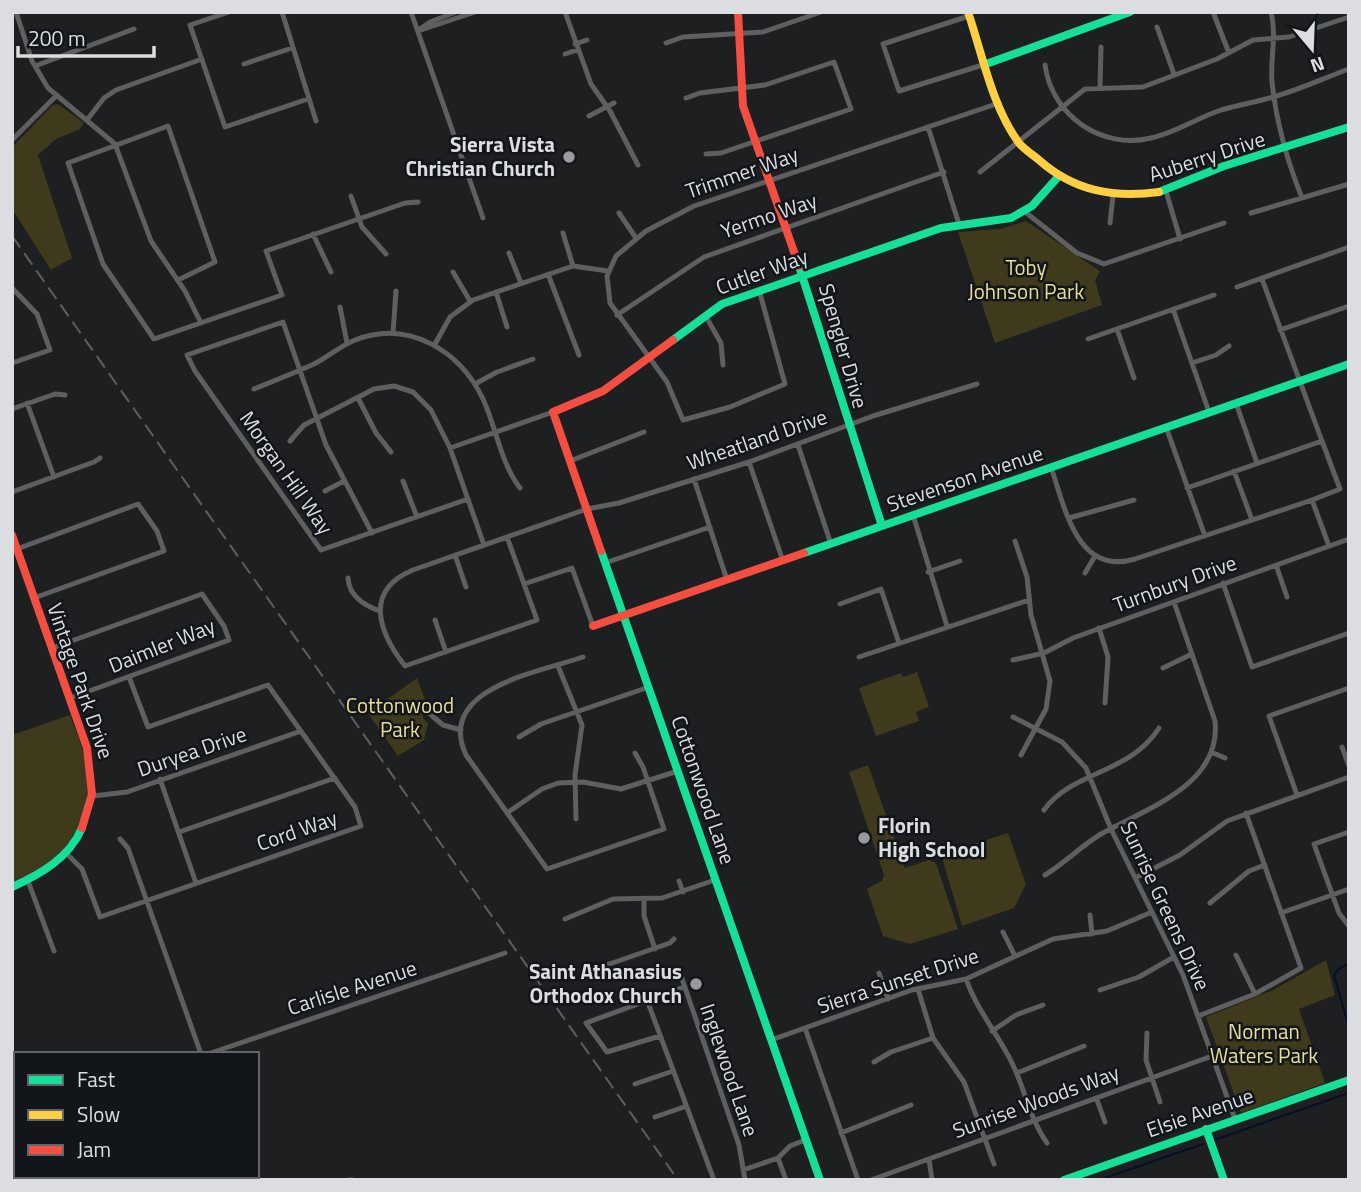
<svg xmlns="http://www.w3.org/2000/svg" width="1361" height="1192" viewBox="0 0 1361 1192" font-family="'Titillium Web',sans-serif">
  <rect width="100%" height="100%" fill="#1d1f21"/>
  <path fill="#3f3a1b" d="M58,104L84,123L80,129L56,139L38,155L72,258L51,270L12,209V147L53,105Z
    M1026,221L1100,271L1095,280L1102,305L995,343L958,232L1000,229Z
    M917,672L929,707L916,712L919,721L876,736L859,688L901,673L903,677Z
    M417,678L428,708L423,712V718L428,723L424,740L398,756L364,708L382,703Z
    M70,715C76,732 84,749 87,766C96,822 62,864 12,882V735Z
    M868,765L905,868L929,860L936,863L958,929L910,944L883,936L867,889L882,881L884,875L849,772Z
    M1008,833L1026,884L1014,908L962,926L941,854Z
    M1326,960L1335,995L1299,1009L1325,1083L1241,1113L1206,1017L1273,990Z"/>
  <g fill="none" stroke-linecap="round" stroke-linejoin="round">
    <path stroke="#031027" stroke-width="2" d="M1349,963L1337,970L1334,976L1349,1027
      M1214,1140L1349,1093
      M1099,1180L1203,1144"/>
    <path stroke="#5e5f5e" stroke-width="5" d="M16,12L32,61L48,88L115,144L151,241L185,291L201,323
      M229,12L190,25L225,127L308,99
      M282,12L316,121
      M411,12L483,218
      M565,12L591,84L610,111L638,165
      M1213,12L1229,53
      M1271,12C1277,36 1270,58 1272,82C1276,120 1288,163 1302,198
      M969,16L883,44L899,91L986,64
      M1157,27L1174,74
      M420,29L430,22L456,12
      M418,31L475,12
      M666,43L683,37L763,32L821,12
      M575,44L587,40
      M565,54L577,50
      M244,64L292,48
      M1045,65C1052,116 1102,150 1151,138C1175,133 1197,118 1221,110C1238,105 1256,102 1273,97C1299,90 1324,78 1349,69
      M35,66L134,29
      M1100,87L1101,47
      M686,98L700,93L765,85L834,62L851,109L721,153L706,154
      M589,116L614,103
      M87,120L104,98L116,90L202,59
      M928,127L959,224
      M12,140L56,96
      M980,172L1085,89L1143,87L1217,59L1253,40L1289,37L1349,17
      M1166,191L1180,239
      M351,196L362,227L386,254
      M1024,211L1077,253L1104,264L1224,223
      M619,213L636,238
      M1251,213L1349,184
      M1110,223L1113,196
      M563,233L573,266
      M313,234L331,272
      M509,253L521,283
      M453,272L470,301
      M548,274L579,355
      M178,280L215,262L168,126L68,163L103,264L154,339L282,295L266,251L405,203L418,202
      M1237,287L1349,247
      M12,288L37,314L50,350L12,363
      M759,290L785,384L730,407L683,420L667,382L610,303L607,276L616,256L646,231L694,206L999,103
      M496,292L507,327
      M340,307L347,343
      M1173,309L1209,412
      M617,315L704,257L944,172
      M705,315L721,343L723,365
      M1117,329L1134,378
      M1280,330L1349,306
      M393,333L396,291
      M1088,339L1214,295
      M435,344L450,317L473,300L573,266L608,271
      M1192,363L1216,355L1229,346
      M475,384L497,372L533,359
      M254,389C274,381 294,373 314,364C328,357 340,346 355,340C409,319 460,351 483,399C496,427 501,464 520,488
      M358,398L376,433L391,452
      M27,403L54,477
      M1236,403L1257,463
      M12,409L55,394L65,395
      M1166,427L1205,536
      M290,441L304,425L374,389L394,386L413,392L431,410L450,448L484,545
      M1322,441L1340,489L1312,500L1329,546
      M798,445L831,544
      M450,448L553,412
      M570,461L644,432
      M749,462L783,561
      M1051,467C1065,508 1077,576 1135,559L1312,500
      M1234,471L1252,520
      M694,479L727,580
      M403,481L417,517
      M1187,488L1322,441L1262,279
      M325,491L344,481
      M12,492L94,462L100,458
      M913,515L947,626
      M1069,518L1134,500
      M372,533L326,445L283,322L187,355L195,371L321,550L468,499
      M507,537L537,620L405,666C380,634 362,591 413,570L587,509L619,503L749,462L873,416L977,384
      M1015,541L1027,577L1031,615L1050,681L1046,709L1021,755
      M17,549L138,504L157,531L164,551L34,598
      M455,555L466,587
      M605,563L710,527
      M1276,565L1287,597
      M928,572L960,561
      M1085,573L1095,556
      M348,578C349,596 365,606 380,611
      M1223,583L1252,667L1349,633
      M524,584L572,568L593,626
      M840,604L881,589L899,643
      M435,620L446,652
      M1099,628L1108,657L1105,703
      M52,648L202,594L224,626L229,640L70,698
      M583,657C540,672 435,688 466,755L547,869L664,829L643,767L635,753
      M859,657L1029,600
      M1013,660L1044,653L1073,638L1349,539
      M558,666L582,725L575,775L576,819
      M1163,668L1192,654
      M430,714L443,725L461,730
      M1013,717L1062,742L1086,768L1111,829L1183,975L1235,1119
      M519,737L541,724L649,687
      M1342,747L1349,766
      M1211,752L1225,758
      M160,779L196,883
      M1297,795L1269,716L1349,688
      M93,796L127,792L301,731
      M1044,810C1072,771 1130,774 1159,728
      M507,813L542,789L558,783L583,782L621,789L678,771
      M179,832L335,778
      M120,839L128,848L201,1054
      M67,854L82,869L100,917L361,826L355,807L268,685L148,727L129,677
      M1045,875C1065,863 1081,846 1101,834C1145,809 1222,785 1215,721L1174,602
      M1135,878L1180,855L1227,821L1349,777
      M28,881L54,951
      M679,881L683,892
      M644,899V916L655,949
      M1210,903L1249,871L1265,865
      M1281,913L1349,889
      M1090,915L1092,934
      M565,919L613,899L662,898L715,880
      M1348,925L1339,913L1314,844L1349,832
      M1003,932L1015,956
      M1236,955L1255,994
      M589,968L595,969L670,943L674,939
      M679,970L739,1145L745,1180
      M879,973L888,999
      M966,979C977,1010 997,1033 1011,1061C1025,1088 1029,1118 1047,1143
      M918,989L933,1038L964,1082L994,1164
      M1100,990L1139,977L1174,957
      M647,1000L714,1180
      M1198,1016L1255,994L1301,968L1246,813
      M805,1028L858,1180
      M992,1031L1016,1015L1043,1005
      M1147,1033L1146,1060L1160,1102
      M660,1036L607,1052L586,1023L684,987
      M771,1040L912,990L966,979L1053,939L1107,931L1152,912
      M208,1054L505,953
      M874,1062L891,1052L933,1038
      M1017,1073L1084,1046
      M635,1084L673,1071
      M1097,1100L1105,1122
      M655,1117L684,1107
      M12,1121L16,1120
      M841,1133L911,1105
      M778,1158L786,1180
      M929,1159L932,1180
      M743,1170L778,1158L790,1146L805,1140
      M348,1180H353
      M871,1180L1212,1056"/>
    <path stroke="#16e098" stroke-width="8" d="M986,64L1130,12
      M1159,192L1224,166L1349,127
      M799,266L882,526
      M673,340L722,304L941,228L1011,218L1032,206L1058,177
      M601,551L820,1180
      M804,553L1349,364
      M12,887C41,874 69,858 82,828
      M1206,1129L1224,1180
      M1064,1180L1349,1080"/>
    <path stroke="#ffcf43" stroke-width="8" d="M968,12C982,53 992,107 1019,143C1024,149 1033,155 1039,160C1074,191 1113,198 1159,192"/>
    <path stroke="#f24e42" stroke-width="8" d="M738,12L743,106L799,266
      M12,535L87,748L92,794L82,828
      M601,551L553,412L603,391L673,340
      M593,626L804,553"/>
    <path stroke="#5e5f60" stroke-width="2" stroke-dasharray="14 7" stroke-linecap="butt" d="M12,236L678,1180"/>
  </g>
  <g fill="#989a9e" stroke="#12151a" stroke-width="2.5">
    <circle cx="569" cy="157" r="7"/>
    <circle cx="864" cy="838" r="7"/>
    <circle cx="696" cy="984" r="7"/>
  </g>
  <g text-anchor="middle" stroke-width="5" stroke-linejoin="round" paint-order="stroke">
    <g font-size="21" font-weight="bold" fill="#dbdde1" stroke="#12151a" text-anchor="end">
      <text x="555" y="152">Sierra Vista<tspan x="555" dy="24">Christian Church</tspan></text>
      <text x="878" y="833" text-anchor="start">Florin<tspan x="878" dy="24">High School</tspan></text>
      <text x="682" y="979">Saint Athanasius<tspan x="682" dy="24">Orthodox Church</tspan></text>
    </g>
    <g font-size="21" fill="#dbdde1" stroke="#12151a">
      <text transform="translate(1207 157) rotate(-18)" y="7">Auberry Drive</text>
      <text transform="translate(742 173) rotate(-19)" y="7">Trimmer Way</text>
      <text transform="translate(769 216) rotate(-19)" y="7">Yermo Way</text>
      <text transform="translate(762 272) rotate(-20)" y="7">Cutler Way</text>
      <text transform="translate(843 346) rotate(74)" y="7">Spengler Drive</text>
      <text transform="translate(757 440) rotate(-19)" y="7">Wheatland Drive</text>
      <text transform="translate(286 473) rotate(55)" y="7">Morgan Hill Way</text>
      <text transform="translate(965 479) rotate(-19)" y="7">Stevenson Avenue</text>
      <text transform="translate(1175 584) rotate(-20)" y="7">Turnbury Drive</text>
      <text transform="translate(162 646) rotate(-22)" y="7">Daimler Way</text>
      <text transform="translate(80 681) rotate(71)" y="7">Vintage Park Drive</text>
      <text transform="translate(192 752) rotate(-19)" y="7">Duryea Drive</text>
      <text transform="translate(703 790) rotate(71)" y="7">Cottonwood Lane</text>
      <text transform="translate(297 831) rotate(-19)" y="7">Cord Way</text>
      <text transform="translate(1165 906) rotate(65)" y="7">Sunrise Greens Drive</text>
      <text transform="translate(898 981) rotate(-18)" y="7">Sierra Sunset Drive</text>
      <text transform="translate(352 988) rotate(-18)" y="7">Carlisle Avenue</text>
      <text transform="translate(729 1070) rotate(71)" y="7">Inglewood Lane</text>
      <text transform="translate(1036 1102) rotate(-20)" y="7">Sunrise Woods Way</text>
      <text transform="translate(1200 1113) rotate(-19)" y="7">Elsie Avenue</text>
    </g>
    <g font-size="21" fill="#e9dd99" stroke="#12151a">
      <text x="1026" y="275">Toby<tspan x="1026" dy="24">Johnson Park</tspan></text>
      <text x="400" y="713">Cottonwood<tspan x="400" dy="24">Park</tspan></text>
      <text x="1264" y="1039">Norman<tspan x="1264" dy="24">Waters Park</tspan></text>
    </g>
  </g>
  <rect width="1361" height="1192" fill="none" stroke="#dbdde1" stroke-width="28"/>
  <rect x="14" y="1052" width="245" height="126" fill="#12151a" stroke="#62656a" stroke-width="2"/>
  <rect x="28" y="1075" width="35" height="10" fill="#16e098" stroke="#62656a" stroke-width="2"/>
  <text x="77" y="1087" font-size="21" fill="#dbdde1">Fast</text>
  <rect x="28" y="1110" width="35" height="10" fill="#ffcf43" stroke="#62656a" stroke-width="2"/>
  <text x="77" y="1122" font-size="21" fill="#dbdde1">Slow</text>
  <rect x="28" y="1145" width="35" height="10" fill="#f24e42" stroke="#62656a" stroke-width="2"/>
  <text x="77" y="1157" font-size="21" fill="#dbdde1">Jam</text>
  <g transform="translate(1312 49) rotate(161)" stroke="#12151a" stroke-width="5" paint-order="stroke">
  <path d="M0-5L12 26L0 18L-12 26Z" fill="#dbdde1"/>
  <text y="-10" font-size="19" font-weight="bold" text-anchor="middle" fill="#dbdde1">N</text>
  </g>
  <path d="M18 46v10h136v-10" fill="none" stroke="#dbdde1" stroke-width="3.5"/>
  <text x="28" y="46" font-size="21" fill="#dbdde1" stroke="#12151a" stroke-width="5" paint-order="stroke">200 m</text>
</svg>
